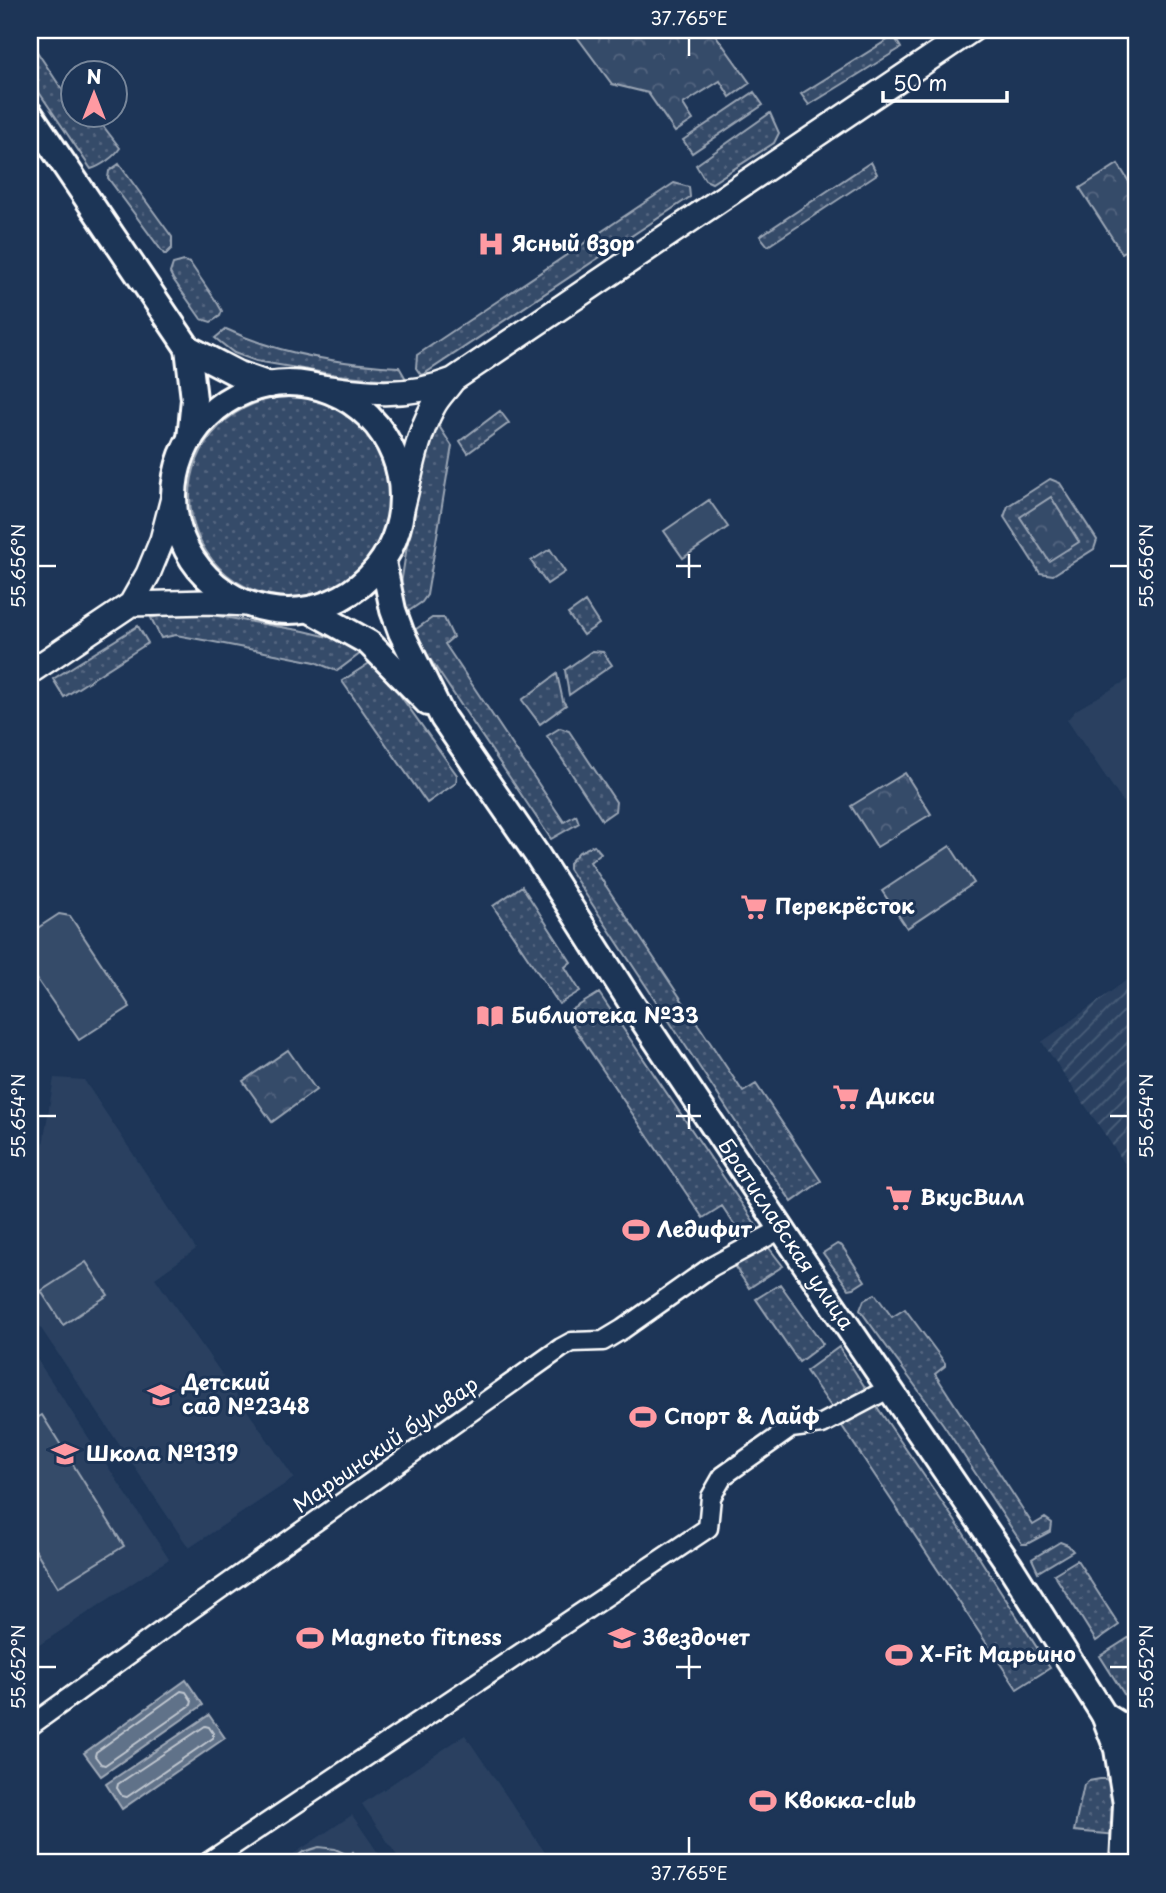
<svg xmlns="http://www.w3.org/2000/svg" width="1166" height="1893" viewBox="0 0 1166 1893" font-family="'Playpen Sans',sans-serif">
  <defs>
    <pattern id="industrial-furrows" width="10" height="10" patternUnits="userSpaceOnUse" patternTransform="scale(1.75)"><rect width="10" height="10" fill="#2a4161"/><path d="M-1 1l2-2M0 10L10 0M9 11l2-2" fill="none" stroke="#4a5e79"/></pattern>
    <pattern id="grass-dots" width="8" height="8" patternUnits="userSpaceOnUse" patternTransform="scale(1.75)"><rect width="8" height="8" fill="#364b69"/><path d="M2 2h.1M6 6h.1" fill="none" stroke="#546680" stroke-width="1.8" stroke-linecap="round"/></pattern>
    <pattern id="forest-crowns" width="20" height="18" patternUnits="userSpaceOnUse" patternTransform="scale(1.75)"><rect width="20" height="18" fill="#364b69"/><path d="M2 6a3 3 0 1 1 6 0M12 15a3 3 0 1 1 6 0" fill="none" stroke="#546680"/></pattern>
  </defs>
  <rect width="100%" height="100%" fill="#1d3557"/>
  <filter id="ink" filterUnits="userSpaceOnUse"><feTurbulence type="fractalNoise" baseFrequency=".0143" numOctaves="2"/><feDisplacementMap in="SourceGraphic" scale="14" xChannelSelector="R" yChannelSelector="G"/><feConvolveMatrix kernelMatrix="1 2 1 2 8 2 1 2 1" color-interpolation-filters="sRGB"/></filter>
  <g filter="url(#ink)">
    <path fill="#2a4161" d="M1136,675V821L1067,720L1076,710Z
      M54,1078L84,1080L196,1249L155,1278L294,1478L189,1548L30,1312V1224Z
      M30,1349L169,1559L30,1651Z
      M465,1735L552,1863H402L362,1804Z
      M352,1815L385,1863H280Z"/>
    <path fill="url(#industrial-furrows)" d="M1127,980L1136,994V1180L1042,1042Z"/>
    <path fill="url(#grass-dots)" stroke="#9aa5b4" stroke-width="2" d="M894,36L901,48L809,105L801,94Z
      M30,41L73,106L74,116H80L87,125L97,118L120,148C114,157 101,166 91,169L30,79Z
      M754,92L763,105L692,153L683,140Z
      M770,113L779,133L774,143L712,183L705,180L696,165Z
      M871,162L877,174L768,246L760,236Z
      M119,164L172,237V248L166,254H164L108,178L109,171Z
      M674,183L689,187L690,197L424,374L421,375L416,368L417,355Z
      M184,261L190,263L218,304L222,311L220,316L211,322L201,319L173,279L170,273L173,264Z
      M226,329C279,354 340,364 399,367L406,379H379L337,375L256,361L234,353L215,338Z
      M190 497a100 100 0 1 1 200 0a100 100 0 1 1-200 0Z
      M500,411L509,423L468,453L460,441Z
      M435,420L452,446L427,595L422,602L403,615L401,584L414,501Z
      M1050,479L1060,483L1097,540L1094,549L1053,575L1040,573L1004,517L1008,506Z
      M550,549L565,572L547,584L531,561Z
      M585,602L599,624L583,635L568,614Z
      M175,612L206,614L304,631L341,640L361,653L337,671L315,662L214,642L176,635L161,638L151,618Z
      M432,618H444L453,637L445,644L564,822L576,815L579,823L551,839L412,632Z
      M138,626L148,643L64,697L53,679Z
      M592,651L603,652L612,665L569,695L565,670Z
      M371,662L392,684L457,775L456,783L427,803L342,681Z
      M557,674L563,701L566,705L540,724L522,700Z
      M560,728L569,731L616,802L615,811L602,820L547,736Z
      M594,845L601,853L590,862L743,1092L756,1084L821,1181L792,1202L739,1127L569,869V863L579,852Z
      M522,886L571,962L565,967L580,991L559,1004L493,906Z
      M599,993L758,1228L744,1239L722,1206L703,1218L565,1014Z
      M766,1244L783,1266L749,1288L733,1264Z
      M837,1244L842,1246L865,1281L854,1288L849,1289L823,1253Z
      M780,1284L823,1344L799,1362L756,1299Z
      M875,1294L892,1317L905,1309L945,1363V1366L935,1374L1033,1525L1045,1518L1052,1523L1051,1531L1027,1544H1022L943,1424L860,1310L864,1300Z
      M839,1347L868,1392L835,1412L806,1371Z
      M875,1404L964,1534L1050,1668L1017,1689L842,1426Z
      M1060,1542L1068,1545L1073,1551L1038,1572L1032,1559Z
      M1077,1560L1119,1625L1096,1641L1054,1574Z
      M1130,1637L1136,1648V1713L1100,1656Z
      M1100,1779H1106L1114,1788L1117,1835L1074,1831L1084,1785L1089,1781Z"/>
    <path fill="url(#forest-crowns)" stroke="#9aa5b4" stroke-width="2" d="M572,30H712L750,83L730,97L720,81L683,104L693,120L675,132L648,93L612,84Z
      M1118,164L1136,193V207L1134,209L1136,212V243L1122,253L1080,188Z
      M1051,497L1079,542L1049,561L1020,517Z
      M905,773L931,814L877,847L851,806Z
      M288,1050L316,1090L272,1122L243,1081Z"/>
    <path fill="#364b69" stroke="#9aa5b4" stroke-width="2" d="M709,500L728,527L683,558L664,531Z
      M950,846L974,883L907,928L882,891Z
      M59,914L70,916L130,1007L79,1040L30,969V933Z
      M86,1262L108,1295L63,1325L41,1291Z
      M42,1415L124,1546L58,1587L30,1541V1422Z
      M319,1847L335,1849L350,1856L353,1852L361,1863H289L303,1852Z"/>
    <path fill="#617289" stroke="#a0aab8" stroke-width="2" d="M186,1680L203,1705L101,1776L84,1753Z
      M209,1715L225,1738L122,1809L106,1784Z"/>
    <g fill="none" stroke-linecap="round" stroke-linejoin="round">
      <path stroke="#c0c7d0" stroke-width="2" d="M181,1691L186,1692L192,1701L191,1705L105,1765L101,1764L95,1756L96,1752Z
        M205,1726L209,1727L213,1733V1738L127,1797L122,1796L117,1788L118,1784Z"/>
      <defs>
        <path id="minor" d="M30,1726L182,1616L561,1348L572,1342L603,1341L623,1329L711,1267L781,1229
          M207,1863L708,1528L711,1497L723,1476L791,1428L822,1424L890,1388"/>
        <path id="tertiary" d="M314,386C364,393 405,399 453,380L972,30
          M402,509C411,475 416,438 433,407C438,397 447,389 453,380
          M131,604L207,602L247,604
          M30,672L131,604L148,574L162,540L174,494"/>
        <g id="secondary">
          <path d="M30,114L188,348L238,374L270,385"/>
          <path d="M188,348L194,399L190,439"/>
          <circle cx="288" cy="497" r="114"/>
          <path id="s1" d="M383,562L393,610L401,632L443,718L537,855L630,1001L803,1261L1010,1566L1104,1715L1117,1749L1126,1804L1123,1863"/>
          <path d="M310,610L369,643L428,703"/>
          <path d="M1104,1715L1136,1735"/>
        </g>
      </defs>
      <use href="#minor" stroke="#fff" stroke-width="23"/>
      <use href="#tertiary" stroke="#fff" stroke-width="28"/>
      <use href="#secondary" stroke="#fff" stroke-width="30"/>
      <use href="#minor" stroke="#1d3557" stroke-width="18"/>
      <use href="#tertiary" stroke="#1d3557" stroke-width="23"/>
      <use href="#secondary" stroke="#1d3557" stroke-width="24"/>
    </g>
  </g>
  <path fill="none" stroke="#fff" stroke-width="2.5" d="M689,38V56M689,554V578M38,566H56M676,566H701M1110,566H1128M689,1104V1129M38,1116H56M676,1116H701M1110,1116H1128M689,1655V1679M38,1667H56M676,1667H701M1110,1667H1128M689,1837V1854"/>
  <defs>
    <symbol id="hospital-bare" viewBox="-9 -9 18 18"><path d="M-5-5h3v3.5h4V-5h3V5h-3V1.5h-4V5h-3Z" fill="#ff9aa2" stroke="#1d3557" stroke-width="2.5" paint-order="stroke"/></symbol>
    <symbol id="supermarket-bare" viewBox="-9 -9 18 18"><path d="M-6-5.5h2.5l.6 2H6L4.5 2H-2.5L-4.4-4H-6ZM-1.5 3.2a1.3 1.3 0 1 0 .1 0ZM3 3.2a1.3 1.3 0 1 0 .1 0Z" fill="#ff9aa2" stroke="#1d3557" stroke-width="2.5" paint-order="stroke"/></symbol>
    <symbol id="library-bare" viewBox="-9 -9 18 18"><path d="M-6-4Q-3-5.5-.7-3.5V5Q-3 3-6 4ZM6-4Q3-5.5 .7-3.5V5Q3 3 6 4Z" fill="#ff9aa2" stroke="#1d3557" stroke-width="2.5" paint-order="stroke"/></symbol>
    <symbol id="stadium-bare" viewBox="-9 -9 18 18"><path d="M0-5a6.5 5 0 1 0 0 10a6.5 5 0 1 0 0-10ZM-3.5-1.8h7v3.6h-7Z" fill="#ff9aa2" stroke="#1d3557" stroke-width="2.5" paint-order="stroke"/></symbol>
    <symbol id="school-bare" viewBox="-9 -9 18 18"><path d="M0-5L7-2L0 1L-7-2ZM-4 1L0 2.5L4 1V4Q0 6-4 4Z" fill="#ff9aa2" stroke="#1d3557" stroke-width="2.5" paint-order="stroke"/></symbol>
  </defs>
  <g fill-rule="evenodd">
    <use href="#hospital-bare" x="472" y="225" width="38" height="38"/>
    <use href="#supermarket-bare" x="735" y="888" width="38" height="38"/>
    <use href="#library-bare" x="471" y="997" width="38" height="38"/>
    <use href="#supermarket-bare" x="827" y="1078" width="38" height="38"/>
    <use href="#supermarket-bare" x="880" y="1179" width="38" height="38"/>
    <use href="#stadium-bare" x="617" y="1211" width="38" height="38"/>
    <use href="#school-bare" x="142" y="1376" width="38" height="38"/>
    <use href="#stadium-bare" x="624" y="1398" width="38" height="38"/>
    <use href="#school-bare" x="46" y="1435" width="38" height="38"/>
    <use href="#stadium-bare" x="291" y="1619" width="38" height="38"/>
    <use href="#school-bare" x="603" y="1619" width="38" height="38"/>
    <use href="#stadium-bare" x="880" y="1636" width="38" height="38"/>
    <use href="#stadium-bare" x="744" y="1782" width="38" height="38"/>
  </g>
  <g text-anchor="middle" stroke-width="6" stroke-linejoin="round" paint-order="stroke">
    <g font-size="21" font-weight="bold" fill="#fff" stroke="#1d3557" text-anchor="start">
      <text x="512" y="251">Ясный взор</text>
      <text x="775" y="914">Перекрёсток</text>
      <text x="511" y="1023">Библиотека №33</text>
      <text x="867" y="1104">Дикси</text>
      <text x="920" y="1205">ВкусВилл</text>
      <text x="657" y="1237">Ледифит</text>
      <text x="182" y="1390">Детский<tspan x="182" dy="24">сад №2348</tspan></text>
      <text x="664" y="1424">Спорт &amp; Лайф</text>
      <text x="86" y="1461">Школа №1319</text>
      <text x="331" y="1645">Magneto fitness</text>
      <text x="643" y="1645">Звездочет</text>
      <text x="920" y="1662">X-Fit Марьино</text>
      <text x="784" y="1808">Квокка-club</text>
    </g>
    <g font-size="21" fill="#fff" stroke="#1d3557">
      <text dy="7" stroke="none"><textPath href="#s1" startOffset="788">Братиславская улица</textPath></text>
      <text transform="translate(386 1445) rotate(-35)" y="7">Марьинский бульвар</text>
    </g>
  </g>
  <rect width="1166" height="1893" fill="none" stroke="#1d3557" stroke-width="77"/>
  <g transform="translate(94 94)"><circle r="33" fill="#1d3557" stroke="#77869a" stroke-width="2"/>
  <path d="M0-5L12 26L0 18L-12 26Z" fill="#ff9aa2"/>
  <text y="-10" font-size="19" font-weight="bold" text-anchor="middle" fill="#ffffff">N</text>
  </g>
  <path d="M883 91v10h124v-10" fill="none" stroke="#ffffff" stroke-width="3.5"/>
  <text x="893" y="91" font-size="21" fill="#ffffff" stroke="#1d3557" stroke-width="5" paint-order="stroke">50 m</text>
  <rect x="38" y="38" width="1090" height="1816" fill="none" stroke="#fff" stroke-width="2.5"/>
  <g font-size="18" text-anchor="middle" fill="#fff">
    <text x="689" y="25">37.765°E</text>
    <text transform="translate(19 566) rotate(-90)" y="6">55.656°N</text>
    <text transform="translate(1147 566) rotate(-90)" y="6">55.656°N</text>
    <text transform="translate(19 1116) rotate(-90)" y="6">55.654°N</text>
    <text transform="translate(1147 1116) rotate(-90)" y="6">55.654°N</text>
    <text transform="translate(19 1667) rotate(-90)" y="6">55.652°N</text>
    <text transform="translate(1147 1667) rotate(-90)" y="6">55.652°N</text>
    <text x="689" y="1880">37.765°E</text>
  </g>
</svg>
